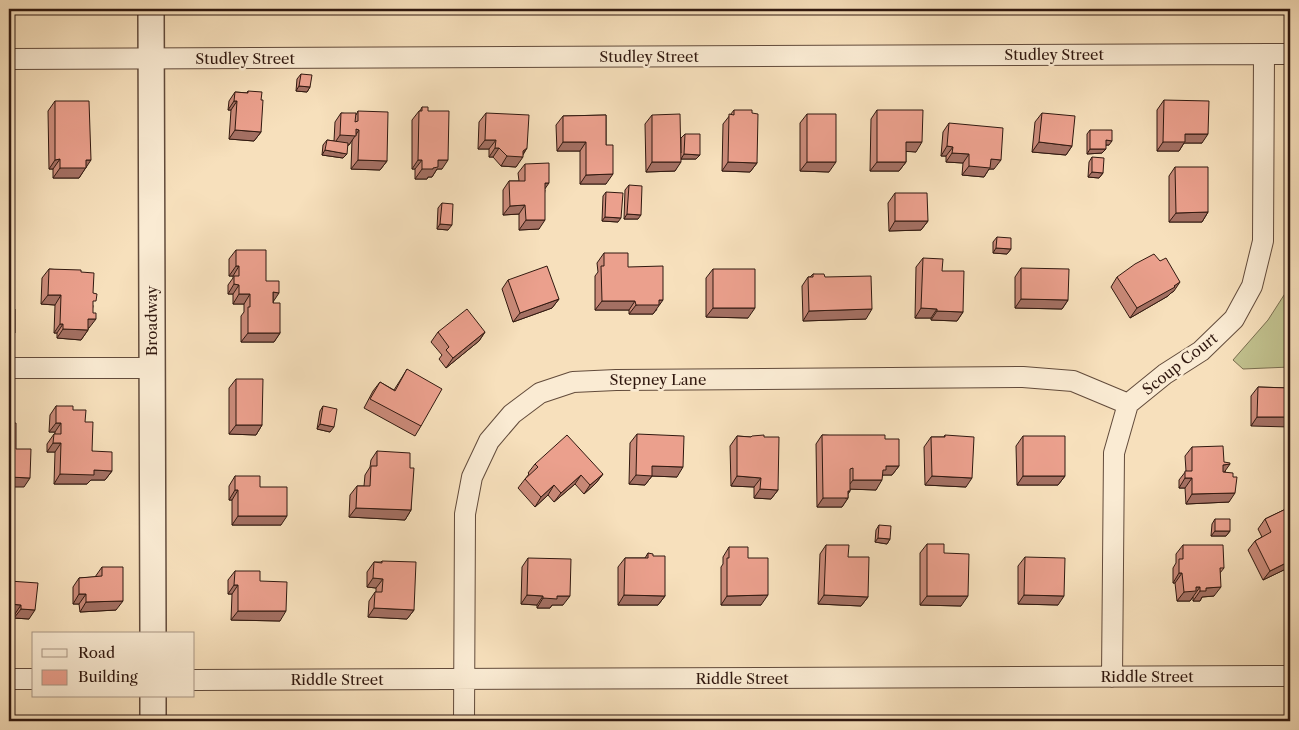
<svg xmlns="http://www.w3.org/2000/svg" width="1299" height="730" viewBox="0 0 1299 730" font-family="'Libre Caslon Text',serif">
  <rect width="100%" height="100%" fill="#f7e0bc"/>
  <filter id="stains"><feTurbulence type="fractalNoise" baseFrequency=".004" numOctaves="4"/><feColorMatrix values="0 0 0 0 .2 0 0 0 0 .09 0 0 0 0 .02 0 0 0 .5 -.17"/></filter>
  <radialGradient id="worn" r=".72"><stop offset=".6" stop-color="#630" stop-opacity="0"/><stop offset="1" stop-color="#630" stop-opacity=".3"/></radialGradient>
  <path fill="#c1c18e" stroke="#796d4f" d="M1290,100V367L1243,369L1233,360L1268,320L1286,292L1288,105Z"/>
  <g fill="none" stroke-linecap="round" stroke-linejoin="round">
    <defs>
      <path id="minor" d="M9,59L1290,54
        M9,368H152
        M1112,677L1114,453L1128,404L1165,374L1201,351L1234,319L1252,286L1263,241L1264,54
        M9,679H34
        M194,680L1290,676
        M464,721L465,514L472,477L489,441L512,414L540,393L573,382L616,380L1023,377L1073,381L1128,404"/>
      <path id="tertiary" d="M151,9L153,634
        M153,721V696"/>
    </defs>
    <use href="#minor" stroke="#624b3b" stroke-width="22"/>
    <use href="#tertiary" stroke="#624b3b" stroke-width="28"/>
    <use href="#minor" stroke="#faebd3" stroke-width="20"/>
    <use href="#tertiary" stroke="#faebd3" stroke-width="25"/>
  </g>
  <path fill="#ca8a79" stroke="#311910" d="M301,74L310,87L307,92L296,91L297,79Z
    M248,91L261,132L254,141L229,139L231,110H228L229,101L235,92L247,93Z
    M1164,100L1202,143H1184L1179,151H1157V110Z
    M55,101L86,167L79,178H53V169H49L48,111Z
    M422,107L428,111L442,169H437L432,177H428L427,179H415V169H412V120L419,111H420Z
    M734,110L757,163L750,172L722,171L723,124Z
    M877,110L916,152L906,151V162L899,171H870L871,119Z
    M358,111L387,161L380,170L351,169L352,140L349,145H348L343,158L322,155L323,145L327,140L334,141L335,122L341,113L356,115Z
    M486,113L527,148L516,167L501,166L493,157H489V149H478L479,122Z
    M1042,113L1072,146L1066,155L1032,152L1035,122Z
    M807,114L829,172L800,171V123Z
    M606,115V184H580V151H557L556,125L563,116Z
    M652,115L681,153V138L685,134L696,159H681L675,171L646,172L645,124Z
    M949,123L994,169H989L984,177L962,175L963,163L946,162V156H941L943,132Z
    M1090,130L1109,145H1106L1102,153L1087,154V134Z
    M1092,157L1103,173L1099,178L1088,177L1089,162Z
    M525,164L545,190L539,229L519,230V214L503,215V190L509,181H519L518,173Z
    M1175,167L1208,212L1202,222H1169V176Z
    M629,185L638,219H624L625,190Z
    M606,192L618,222L602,221L603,196Z
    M895,193L928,221L921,230L889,231L888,203Z
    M442,203L448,230L437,229L438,208Z
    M997,237L1011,249L1007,254L993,253V242Z
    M236,250L266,281L273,302L280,333L274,342H241V316L244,312V304H233V294H228V285L233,278V276H229V259Z
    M604,253L628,267L657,310H656L653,314H629V310H595V276L598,272L597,263Z
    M923,258L942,271L963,312L957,321L931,320V318H915L916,267Z
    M1021,268L1068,300L1062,309L1015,308V277Z
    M49,269L81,272L93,306L89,328H88V330L81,340L57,338V333H54L55,305L41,304L42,278Z
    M713,269L748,318L706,317V278Z
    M813,274L825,277L866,319L803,321L802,286L808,277H810Z
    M1117,277L1174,291L1171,293L1168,296L1130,318L1111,287Z
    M508,280L559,299L552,308L513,322L502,289Z
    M438,332H485L479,341L446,368L439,359L442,355L431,342Z
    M407,369L421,426L415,436L364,408L373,391L380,382L394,390L401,379Z
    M236,379L262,425L256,435L229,434V388Z
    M1258,387L1290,388L1251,426V396Z
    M56,406L73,410L85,422L92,451L112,471L105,480H91L87,484H54L55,452H47V444L54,434H55V432H49L50,415Z
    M323,406L330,432L317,429L320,411Z
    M637,434L677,477L652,476L645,485L629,484L630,443Z
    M822,435L885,439L899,466L892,475H883L876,490L850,489V491L848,494V498L842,507H817L816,444Z
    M945,435L966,487L925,485L924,447L931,437H944Z
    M737,436L751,437L752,436L778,490L771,499L754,498V487L731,486L730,446Z
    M1023,436L1065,476L1058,485H1017L1016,446Z
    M1192,447L1224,462L1229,502L1186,504L1185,488H1179V480L1186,471L1185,456Z
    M377,451L410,468L411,510L405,520L349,517L350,495L357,486H364L365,475L370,467L371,460Z
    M535,464L603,474L596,483L584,494L575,484L554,502L548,495L535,507L518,488L525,479L529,474L528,473Z
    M235,476L260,487L281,525H232V500H229V486Z
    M1290,507V567L1263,580L1248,550L1255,541L1262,537L1258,529L1265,519Z
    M1215,519L1230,531L1226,536H1211L1212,524Z
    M879,525L890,539L887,544L875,542L876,530Z
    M927,544L944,553L961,606L920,605V553Z
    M826,545L848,557L868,597L861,606L818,604L820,554Z
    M1183,545L1224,568L1220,573L1214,596L1202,597L1200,601H1193V597L1190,601H1177L1175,583H1173V568L1176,563V554Z
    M729,547L748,558L761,605H721V567L723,564V557Z
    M648,553L653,556L665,596L658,605H618V567L625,558H645Z
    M1025,557L1058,605L1018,604V566Z
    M528,558L563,605H552L550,608H537V605L521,604L522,567Z
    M382,561L414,610L407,619L368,617L369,601L375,592H376V588L367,587V572L374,562H381Z
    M102,567L116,610L80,612L79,604H73V587L79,578L95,577Z
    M235,571L260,581L280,621L231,620L232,594H228V580Z
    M9,581L29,619L14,618L15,614H9Z"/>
  <path fill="#a47063" stroke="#311910" d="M965,9H976L973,14L962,13Z
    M299,86L310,87L307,92L296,91Z
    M234,101H237L231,110H228Z
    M356,129L359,130L349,145L334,144L340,135Z
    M235,130L261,132L254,141L229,139Z
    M1185,134H1208L1202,143H1184L1179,151H1157L1163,142Z
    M485,140H496L489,149H478Z
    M1106,140L1112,141L1109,145H1102Z
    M563,142H586L580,151H557Z
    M906,142H922L916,152L899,151Z
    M1039,142L1072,146L1066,155L1032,152Z
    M947,146L953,147L946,156H941Z
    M495,148H499L493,157H489Z
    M527,148L521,157H523L516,167L501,166L507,156L523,151Z
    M1090,149H1106L1102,153L1087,154Z
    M325,150L347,154L343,158L322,155Z
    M952,153L969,154L963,163L946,162Z
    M684,154L700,155L696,159H681Z
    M60,159L53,169H49L55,160Z
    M991,159L1001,160L994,169H989L984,177L962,175L969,166Z
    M86,160H91L79,178H53L60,168Z
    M358,160L387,161L380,170L351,169Z
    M418,160H422L415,169H412Z
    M438,160H448L442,169H437L432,177H428L427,179H415L422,169Z
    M652,162H681L675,171L646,172Z
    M728,162L757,163L750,172L722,171Z
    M807,162H836L829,172L800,171Z
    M877,162H906L899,171H870Z
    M1092,172L1103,173L1099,178L1088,177Z
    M613,174L606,184H580L586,175Z
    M545,183H549L542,193Z
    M525,205L519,214L503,215L510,206Z
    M1208,212L1202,222H1169L1176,213Z
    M627,214L641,215L638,219H624Z
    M605,217L621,218L618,222L602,221Z
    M526,220H545L539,229L519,230Z
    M895,221H928L921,230L889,231Z
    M440,224L452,225L448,230L437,229Z
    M996,248L1011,249L1007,254L993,253Z
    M236,266H239L233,276H229Z
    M1180,282L1174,291L1171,293L1168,296L1130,318L1137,308Z
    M234,284L239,285L233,294H228Z
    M273,292L279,293L273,302Z
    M239,294H250L244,304H233Z
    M48,295H61L55,305L41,304Z
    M559,299L552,308L513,322L520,313Z
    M1021,299L1068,300L1062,309L1015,308Z
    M659,300H663L653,314H629L636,305Z
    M602,301H635L629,310H595Z
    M713,308H755L748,318L706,317Z
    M921,308L937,309L931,318H915Z
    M872,309L866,319L803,321L809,311Z
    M937,311L963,312L957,321L931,320Z
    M88,319H96L89,328H82Z
    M60,324H63L57,333H54Z
    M63,329L88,330L81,340L57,338Z
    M485,332L479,341L446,368L453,358Z
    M9,333H15L11,337H9Z
    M248,333H280L274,342H241Z
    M1257,417H1290V427L1251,426Z
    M56,423H61L55,432H49Z
    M320,424L334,427L330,432L317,429Z
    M236,425H262L256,435L229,434Z
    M53,443H61L55,452H47Z
    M1230,464L1223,474H1216L1223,465Z
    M652,466L683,467L677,477L652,476L645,485L629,484L636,475Z
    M886,466H899L892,475H882L876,479Z
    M94,470L112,471L105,480H91L87,484H54L60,474Z
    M603,474L596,483L584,494L590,485Z
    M581,475L575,484L554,502L561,493Z
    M737,476L761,478L754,487L731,486Z
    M932,476L972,478L966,487L925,485Z
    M1023,476H1065L1058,485H1017Z
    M9,477L30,478L24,487H9Z
    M1185,478H1192L1185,488H1179Z
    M853,480H882L876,490L846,489Z
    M554,485L548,495L535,507L541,497Z
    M760,489L778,490L771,499L754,498Z
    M235,490H238L232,500H229Z
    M848,491H850L845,498H848L842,507H817L823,498Z
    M1235,493L1229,502L1186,504L1192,494Z
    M356,508L411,510L405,520L349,517Z
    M238,516H287L281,525H232Z
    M1215,531H1230L1226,536H1211Z
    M878,538L890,539L887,544L875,542Z
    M1290,561V567L1263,580L1270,571Z
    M1179,573H1182L1175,583H1173Z
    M373,578L383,579L376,588L367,587Z
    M234,585H238L232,594H228Z
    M1196,587H1200L1190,601H1177L1184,592Z
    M1221,587L1214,596L1202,597L1200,601H1193L1200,591L1206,588Z
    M79,594H86L79,604H73Z
    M527,595L543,596L537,605L521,604Z
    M624,595L665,596L658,605H618Z
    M768,595L761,605H721L727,596Z
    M824,595L868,597L861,606L818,604Z
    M1024,595L1064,596L1058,605L1018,604Z
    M557,596H570L563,605H552L550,608H537L543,598Z
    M927,596H968L961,606L920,605Z
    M123,601L116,610L80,612L86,602Z
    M9,604L21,605L15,614H9Z
    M374,608L414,610L407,619L368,617Z
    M21,609L35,610L29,619L14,618Z
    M238,611H286L280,621L231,620Z"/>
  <path fill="#eba08d" stroke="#311910" d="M301,74L312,75L310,87L299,86Z
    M248,91L262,92L261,100H263L261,132L235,130L237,101H234L235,92L248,93Z
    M1164,100L1209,101L1208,134H1185V142H1163Z
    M55,101H89L91,160H86V168H60V159L55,160Z
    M422,107H428V111H449L448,160H438V167L433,168V169H422V160H418L419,111H422Z
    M734,110H752V113L758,114L757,163L728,162L729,114L734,115Z
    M877,110H923L922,142H906V162H877Z
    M358,111L388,112L387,161L358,160L359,130L356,129V136L340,135L341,113H356L355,122L358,121Z
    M486,113L529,115L527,148L523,151V157L507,156L499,148H495L496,140H485Z
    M1042,113L1075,116L1072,146L1039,142Z
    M680,114L681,162H652V115Z
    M807,114H836V162H807Z
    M606,115V145H613V174L586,175V142H563V116Z
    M949,123L1003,128L1001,160L991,159L990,168L969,166V154L952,153L953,147L947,146Z
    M1090,130H1112V141L1106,140V149H1090Z
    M685,134H700V155L684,154Z
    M327,140L348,143L347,154L325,150Z
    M1092,157L1104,158L1103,173L1092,172Z
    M549,163V183H545V220H526L525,205L510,206L509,181H525V164Z
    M1175,167H1208V212L1176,213Z
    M629,185L642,186L641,215L627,214Z
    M606,192L623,193L621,218L605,217Z
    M895,193H927L928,221H895Z
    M442,203L453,204L452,225L440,224Z
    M997,237L1011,238V249L996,248Z
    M236,250H266V281H279V293L273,292V303H280V333H248V307H250V294H239V285L234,284V276H239V266H236Z
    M604,253H628V267L663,266V300H659V305H636L635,301H602L601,266H604Z
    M1154,254L1160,261L1166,258L1180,282L1174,286L1175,287L1137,308L1117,277L1135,264Z
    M923,258L943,259L942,271H964L963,312L937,311V309L921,308Z
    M547,266L559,299L520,313L508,280Z
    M1021,268L1069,269L1068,300L1021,299Z
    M49,269L81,270V272L94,273L93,293L97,294L96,301H93V313H96V319H88V330L63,329V324H60L61,295H48Z
    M713,269H755V308H713Z
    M813,274H824L825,277L871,276L872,309L809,311L808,277H813Z
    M9,308L15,309V333H9Z
    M467,309L485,332L453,358L446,350L449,347L438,332Z
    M407,369L442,389L421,426L370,399L380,382L395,391Z
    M236,379H263L262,425H236Z
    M1258,387L1290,388V417H1257Z
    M56,406H73V410H86L85,422H93L92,451L112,452V471L94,470V475L60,474L61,443H53L54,434H61V423H56Z
    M323,406L337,409L334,427L320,424Z
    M9,423H16V449H31L30,478L9,477Z
    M637,434L684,436L683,467L652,466V476L636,475Z
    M567,435L603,474L590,485L581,475L561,493L554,485L541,497L525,479L538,467L535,464Z
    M764,435V437H779L778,490L760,489L761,478L737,476V436L751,437L752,436Z
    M822,435H885V439H899V466H886V470H883L882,480H853V468L850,469V491H848V498H823Z
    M945,435L974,437L972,478L932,476L931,437H945Z
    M1023,436H1065V476H1023Z
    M1223,446L1224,462L1230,463V464L1223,465V472L1233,473V477H1237L1235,493L1192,494V478H1185V471H1192V447Z
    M377,451L410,453V468H414L411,510L356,508L357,486H370L371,466H377Z
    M235,476H260V487H287V516H238V490H235Z
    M1290,507V561L1270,571L1255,541L1271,532L1265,519Z
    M1215,519H1230V531H1215Z
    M879,525L891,526L890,539L878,538Z
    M927,544H944V553L969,554L968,596H927Z
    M826,545H849L848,557H869L868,597L824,595Z
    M1183,545H1223L1224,568H1220L1221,587L1206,588V591H1200V587H1196V591L1184,592L1182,573H1179V559H1183Z
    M729,547H748V558H768V595L727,596V558H729Z
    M648,553L653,554V556H665V596L624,595L625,558H648Z
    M1025,557L1065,558L1064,596L1024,595Z
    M528,558L571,559L570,596H557V599L543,598V596L527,595Z
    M382,561L416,562L414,610L374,608L375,592H382L383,579L373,578L374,562L382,563Z
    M102,567H123V601L86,602V594H79V578L102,576Z
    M235,571H260V581L287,582L286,611H238V585H234Z
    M9,581L38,583L35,610L21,609V605L9,604Z"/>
  <g text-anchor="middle" stroke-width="5" stroke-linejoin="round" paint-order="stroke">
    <g font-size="15" fill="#311910" stroke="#faebd3">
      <text x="1054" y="60">Studley Street</text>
      <text x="649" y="62">Studley Street</text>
      <text x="245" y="64">Studley Street</text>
      <text transform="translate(152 321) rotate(-90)" y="5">Broadway</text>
      <text transform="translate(1180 364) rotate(-38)" y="5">Scoup Court</text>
      <text x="658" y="385">Stepney Lane</text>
      <text x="1147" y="682">Riddle Street</text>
      <text x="742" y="684">Riddle Street</text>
      <text x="337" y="685">Riddle Street</text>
    </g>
  </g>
  <rect width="1299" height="730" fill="none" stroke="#f7e0bc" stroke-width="30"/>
  <rect x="10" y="10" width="1279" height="710" fill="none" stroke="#311910" stroke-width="2.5"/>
  <rect x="15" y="15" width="1269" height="700" fill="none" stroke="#311910"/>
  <rect x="32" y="632" width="162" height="65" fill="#faebd3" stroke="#aa9785"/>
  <rect x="42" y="649" width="25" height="8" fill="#faebd3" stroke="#aa9785"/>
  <text x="78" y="658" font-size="15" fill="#311910">Road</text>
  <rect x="42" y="670" width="25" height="15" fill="#eba08d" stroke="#aa9785"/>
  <text x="78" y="682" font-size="15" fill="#311910">Building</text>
  <rect width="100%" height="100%" filter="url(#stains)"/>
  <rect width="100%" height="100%" fill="url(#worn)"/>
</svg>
